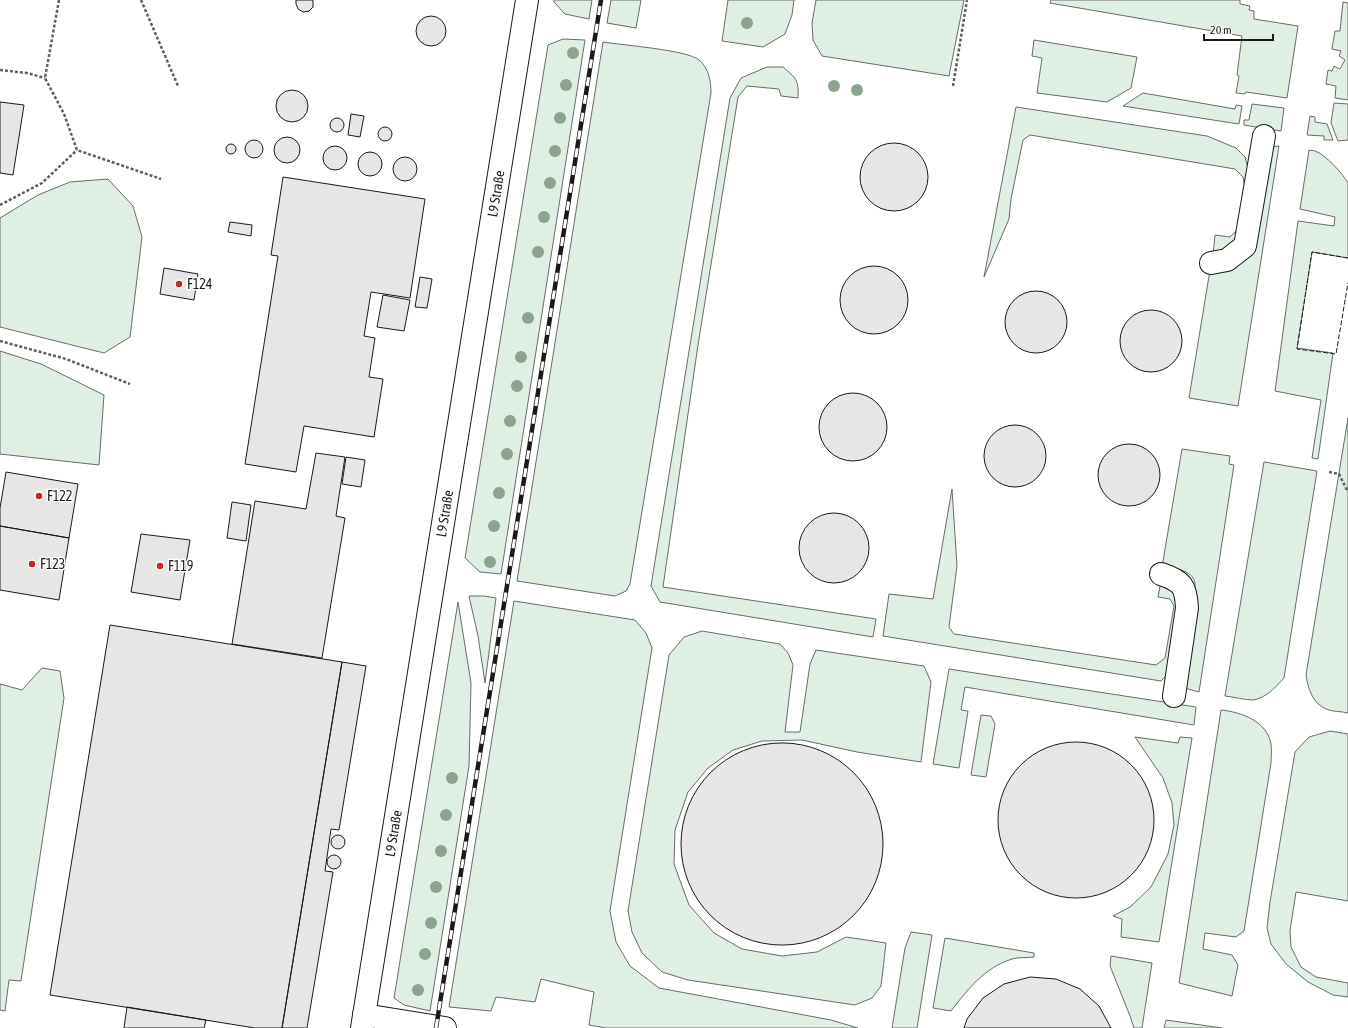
<svg xmlns="http://www.w3.org/2000/svg" width="1348" height="1028" viewBox="0 0 1348 1028" font-family="'Asap Condensed',sans-serif">
  <rect width="100%" height="100%" fill="#fff"/>
  <path fill="#e0efe3" stroke="#6a6a6a" d="M554,0H592L589,19L565,14L554,2Z
    M611,0H641L636,28L607,23Z
    M728,0H794L792,15L785,34L763,47L722,41Z
    M816,0H964L949,76L822,56L813,40L812,23Z
    M1051,0H1240V4L1250,6L1249,10L1254,11V19L1298,26L1287,98L1246,92L1245,94L1236,93L1239,76L1237,75L1242,36L1050,3Z
    M1343,2L1348,3V100L1335,98L1336,86L1326,84L1328,70L1332,71L1334,66L1340,69L1345,60L1339,56L1341,51L1332,49L1335,31H1340Z
    M563,39L585,40L501,574L480,572L465,558L548,45Z
    M1034,40L1137,57L1131,88L1107,102L1037,93L1042,58L1032,56Z
    M603,42C621,45 688,50 699,60C709,68 711,82 711,93L630,584L626,591L615,596L517,581Z
    M767,67H783C796,78 799,80 798,98L781,96L779,89L747,86L738,97L698,345L663,587L876,619L873,637L660,602L651,586L730,98L741,78Z
    M1143,93L1235,109L1236,105L1242,106L1239,124L1123,106Z
    M1334,103L1348,104V140L1338,141L1331,123Z
    M1252,104L1284,108L1281,131L1244,125V120H1249Z
    M1016,107L1207,136L1236,148L1245,157L1251,179L1242,235L1233,248L1213,255L1215,235L1230,237L1237,230L1245,188L1243,177L1235,169L1030,135L1023,140L1011,199L1009,219L984,277Z
    M1310,116L1315,117V122L1327,124L1333,140H1324V136L1307,135Z
    M1279,146L1238,406L1189,398L1210,270L1229,267L1271,147Z
    M1309,150C1311,151 1313,150 1315,151C1325,154 1343,174 1348,183V258L1312,252L1297,348L1333,353L1318,459L1312,458L1321,400L1275,391L1298,221L1334,226L1335,217L1300,209Z
    M108,179L133,206L142,237L130,337L104,353L0,327V218L38,195L70,182Z
    M0,351L41,364L104,395L99,465L0,454Z
    M1348,418V713C1341,711 1332,712 1326,709C1312,703 1308,688 1306,675Z
    M1182,449L1230,456L1229,464L1234,465L1199,692L1188,689L1183,681L1195,592C1195,589 1195,586 1195,583C1192,569 1173,568 1162,567Z
    M1264,462L1317,471L1284,678C1276,687 1266,698 1253,700C1245,700 1234,697 1225,696Z
    M952,489L957,566L949,627L954,634L1156,665L1165,658L1174,606L1170,599L1158,597L1161,581L1179,597L1168,674L1161,681L883,636L889,594L933,599Z
    M469,596H484L496,598L485,683L478,636Z
    M514,601L635,620L646,633L652,648L610,911L616,942L630,966L659,988L831,1020L858,1028H606L589,1025L594,992L541,979L535,1002L496,997L491,1011L449,1007Z
    M458,602L471,683L469,766L430,1011L404,1005L394,998Z
    M702,631L780,644L788,653L793,665L785,732H800L810,664L816,650L924,666L931,682L921,762L857,752L802,740L762,741L733,750L708,768L688,792L675,830L674,864L689,905L714,933L742,949L782,956L817,952L846,937L886,943L881,986L872,998L855,1005L688,980L662,972L642,953L632,932L628,911L669,655L684,637Z
    M42,668L60,671L64,698L21,981L9,980L5,1011L0,1010V684L22,690Z
    M949,669L1196,707L1194,725L965,687L961,710L968,711L959,768L933,764Z
    M1221,710C1241,712 1267,721 1271,744C1272,750 1271,757 1271,763L1244,931L1236,937L1205,933L1203,949L1232,955L1238,965L1232,996L1179,983Z
    M981,715L991,716L995,724L986,777L971,775Z
    M1330,731L1348,734V901L1296,892L1290,931L1291,947L1301,967L1316,977L1348,983V997L1333,995L1308,982L1286,964L1271,944L1267,928L1270,902L1295,752L1309,737Z
    M1135,737L1178,743L1180,737L1192,738L1159,942L1121,937L1122,919L1113,916L1130,907L1151,887L1168,854L1174,825L1172,803L1163,778Z
    M911,932L932,935L917,1028H892L905,948Z
    M945,938L1034,953V957C1027,958 1018,957 1012,959C984,968 968,989 951,1011L933,1008Z
    M1111,956L1152,963L1142,1028H1134L1130,1016L1110,966Z
    M1166,1020L1222,1028H1164Z"/>
  <path fill="#e6e6e6" stroke="#1a1a1a" d="M296,0H313V7L309,11L303,12L298,9L296,4Z
    M416 31a15 15 0 1 1 30 0a15 15 0 1 1-30 0Z
    M276 106a16 16 0 1 1 32 0a16 16 0 1 1-32 0Z
    M0,102L24,105L13,175L0,173Z
    M351,114L364,116L360,137L348,135Z
    M330 125a7 7 0 1 1 14 0a7 7 0 1 1-14 0Z
    M378 134a7 7 0 1 1 14 0a7 7 0 1 1-14 0Z
    M274 150a13 13 0 1 1 26 0a13 13 0 1 1-26 0Z
    M245 149a9 9 0 1 1 18 0a9 9 0 1 1-18 0Z
    M860 177a34 34 0 1 1 68 0a34 34 0 1 1-68 0Z
    M226 149a5 5 0 1 1 10 0a5 5 0 1 1-10 0Z
    M323 158a12 12 0 1 1 24 0a12 12 0 1 1-24 0Z
    M358 164a12 12 0 1 1 24 0a12 12 0 1 1-24 0Z
    M393 169a12 12 0 1 1 24 0a12 12 0 1 1-24 0Z
    M283,177L425,199L410,298L371,292L364,336L375,338L369,377L383,379L374,437L304,426L296,472L245,464L278,256L271,255Z
    M230,222L252,225L251,236L228,232Z
    M840 300a34 34 0 1 1 68 0a34 34 0 1 1-68 0Z
    M164,268L198,274L194,300L160,294Z
    M420,277L432,279L427,308L415,307Z
    M1005 322a31 31 0 1 1 62 0a31 31 0 1 1-62 0Z
    M383,295L410,300L404,331L377,327Z
    M1120 341a31 31 0 1 1 62 0a31 31 0 1 1-62 0Z
    M819 427a34 34 0 1 1 68 0a34 34 0 1 1-68 0Z
    M984 456a31 31 0 1 1 62 0a31 31 0 1 1-62 0Z
    M1098 475a31 31 0 1 1 62 0a31 31 0 1 1-62 0Z
    M316,453L345,457L336,516L345,518L322,658L232,644L255,501L306,509Z
    M346,457L365,460L361,487L342,484Z
    M6,472L78,484L69,538L0,526V508Z
    M232,502L251,505L246,541L227,538Z
    M799 548a35 35 0 1 1 70 0a35 35 0 1 1-70 0Z
    M0,526L69,538L59,600L0,590Z
    M141,534L190,540L180,600L131,592Z
    M110,625L342,662L282,1028H255L50,995Z
    M342,662L366,666L339,830L331,829L325,871L333,872L307,1028H282Z
    M998 820a78 78 0 1 1 156 0a78 78 0 1 1-156 0Z
    M681 844a101 101 0 1 1 202 0a101 101 0 1 1-202 0Z
    M331 842a7 7 0 1 1 14 0a7 7 0 1 1-14 0Z
    M327 862a7 7 0 1 1 14 0a7 7 0 1 1-14 0Z
    M1030,977L1056,979L1080,989L1099,1006L1111,1028H964L967,1019L983,998L1004,984Z
    M127,1007L206,1020L204,1028H124Z"/>
  <g fill="none" stroke-linecap="round" stroke-linejoin="round">
    <defs>
      <g id="minor">
        <path d="M1211,263L1227,260L1245,246L1264,136"/>
        <path d="M1161,574C1182,581 1186,586 1187,608L1174,696"/>
        <path d="M364,1015L445,1028"/>
        <path id="s1" d="M362,1028L527,0"/>
      </g>
    </defs>
    <use href="#minor" stroke="#1a1a1a" stroke-width="24"/>
    <path stroke="#5f5f5f" stroke-width="2.5" stroke-dasharray="3 2" stroke-linecap="butt" d="M59,0L45,78L64,114L77,150L161,179
      M141,0L178,86
      M0,70L27,73L45,78
      M953,86L967,0
      M0,205L42,183L77,150
      M0,341L66,359L130,384
      M1329,472L1339,474L1348,492"/>
    <use href="#minor" stroke="#fff" stroke-width="22"/>
    <defs>
      <path id="rail" d="M436,1028L601,0"/>
    </defs>
    <use href="#rail" stroke="#1a1a1a" stroke-width="4.5"/>
    <use href="#rail" stroke="#fff" stroke-width="3" stroke-dasharray="9" stroke-linecap="butt"/>
    <path stroke="#1a1a1a" stroke-width="1" stroke-dasharray="5 2" stroke-linecap="butt" d="M1348,258L1312,252L1297,349L1336,354L1348,283"/>
  </g>
  <g fill="#8aa48f">
    <circle cx="747" cy="23" r="6"/>
    <circle cx="573" cy="53" r="6"/>
    <circle cx="566" cy="85" r="6"/>
    <circle cx="834" cy="86" r="6"/>
    <circle cx="857" cy="90" r="6"/>
    <circle cx="560" cy="118" r="6"/>
    <circle cx="555" cy="151" r="6"/>
    <circle cx="550" cy="183" r="6"/>
    <circle cx="544" cy="217" r="6"/>
    <circle cx="538" cy="252" r="6"/>
    <circle cx="528" cy="318" r="6"/>
    <circle cx="521" cy="357" r="6"/>
    <circle cx="517" cy="386" r="6"/>
    <circle cx="510" cy="421" r="6"/>
    <circle cx="507" cy="454" r="6"/>
    <circle cx="499" cy="493" r="6"/>
    <circle cx="494" cy="526" r="6"/>
    <circle cx="490" cy="562" r="6"/>
    <circle cx="452" cy="778" r="6"/>
    <circle cx="446" cy="815" r="6"/>
    <circle cx="441" cy="851" r="6"/>
    <circle cx="436" cy="887" r="6"/>
    <circle cx="431" cy="923" r="6"/>
    <circle cx="425" cy="954" r="6"/>
    <circle cx="418" cy="990" r="6"/>
  </g>
  <g fill="#c62828" stroke="#fff" stroke-width="1.5">
    <circle cx="179" cy="284" r="4"/>
    <circle cx="39" cy="496" r="4"/>
    <circle cx="32" cy="564" r="4"/>
    <circle cx="160" cy="566" r="4"/>
  </g>
  <g text-anchor="middle" stroke-width="3" stroke-linejoin="round" paint-order="stroke">
    <g font-size="14" fill="#1a1a1a" stroke="#fff">
      <text dy="5" stroke="none"><textPath href="#s1" startOffset="845">L9 Straße</textPath></text>
      <text dy="5" stroke="none"><textPath href="#s1" startOffset="521">L9 Straße</textPath></text>
      <text dy="5" stroke="none"><textPath href="#s1" startOffset="197">L9 Straße</textPath></text>
    </g>
    <g font-size="14" fill="#1a1a1a" stroke="#fff" text-anchor="start">
      <text x="187" y="289">F124</text>
      <text x="47" y="501">F122</text>
      <text x="40" y="569">F123</text>
      <text x="168" y="571">F119</text>
    </g>
  </g>
  <path d="M1204 34v6h69v-6" fill="none" stroke="#1a1a1a" stroke-width="2"/>
  <text x="1210" y="34" font-size="12" fill="#1a1a1a" stroke="#ffffff" stroke-width="3" paint-order="stroke">20 m</text>
</svg>
